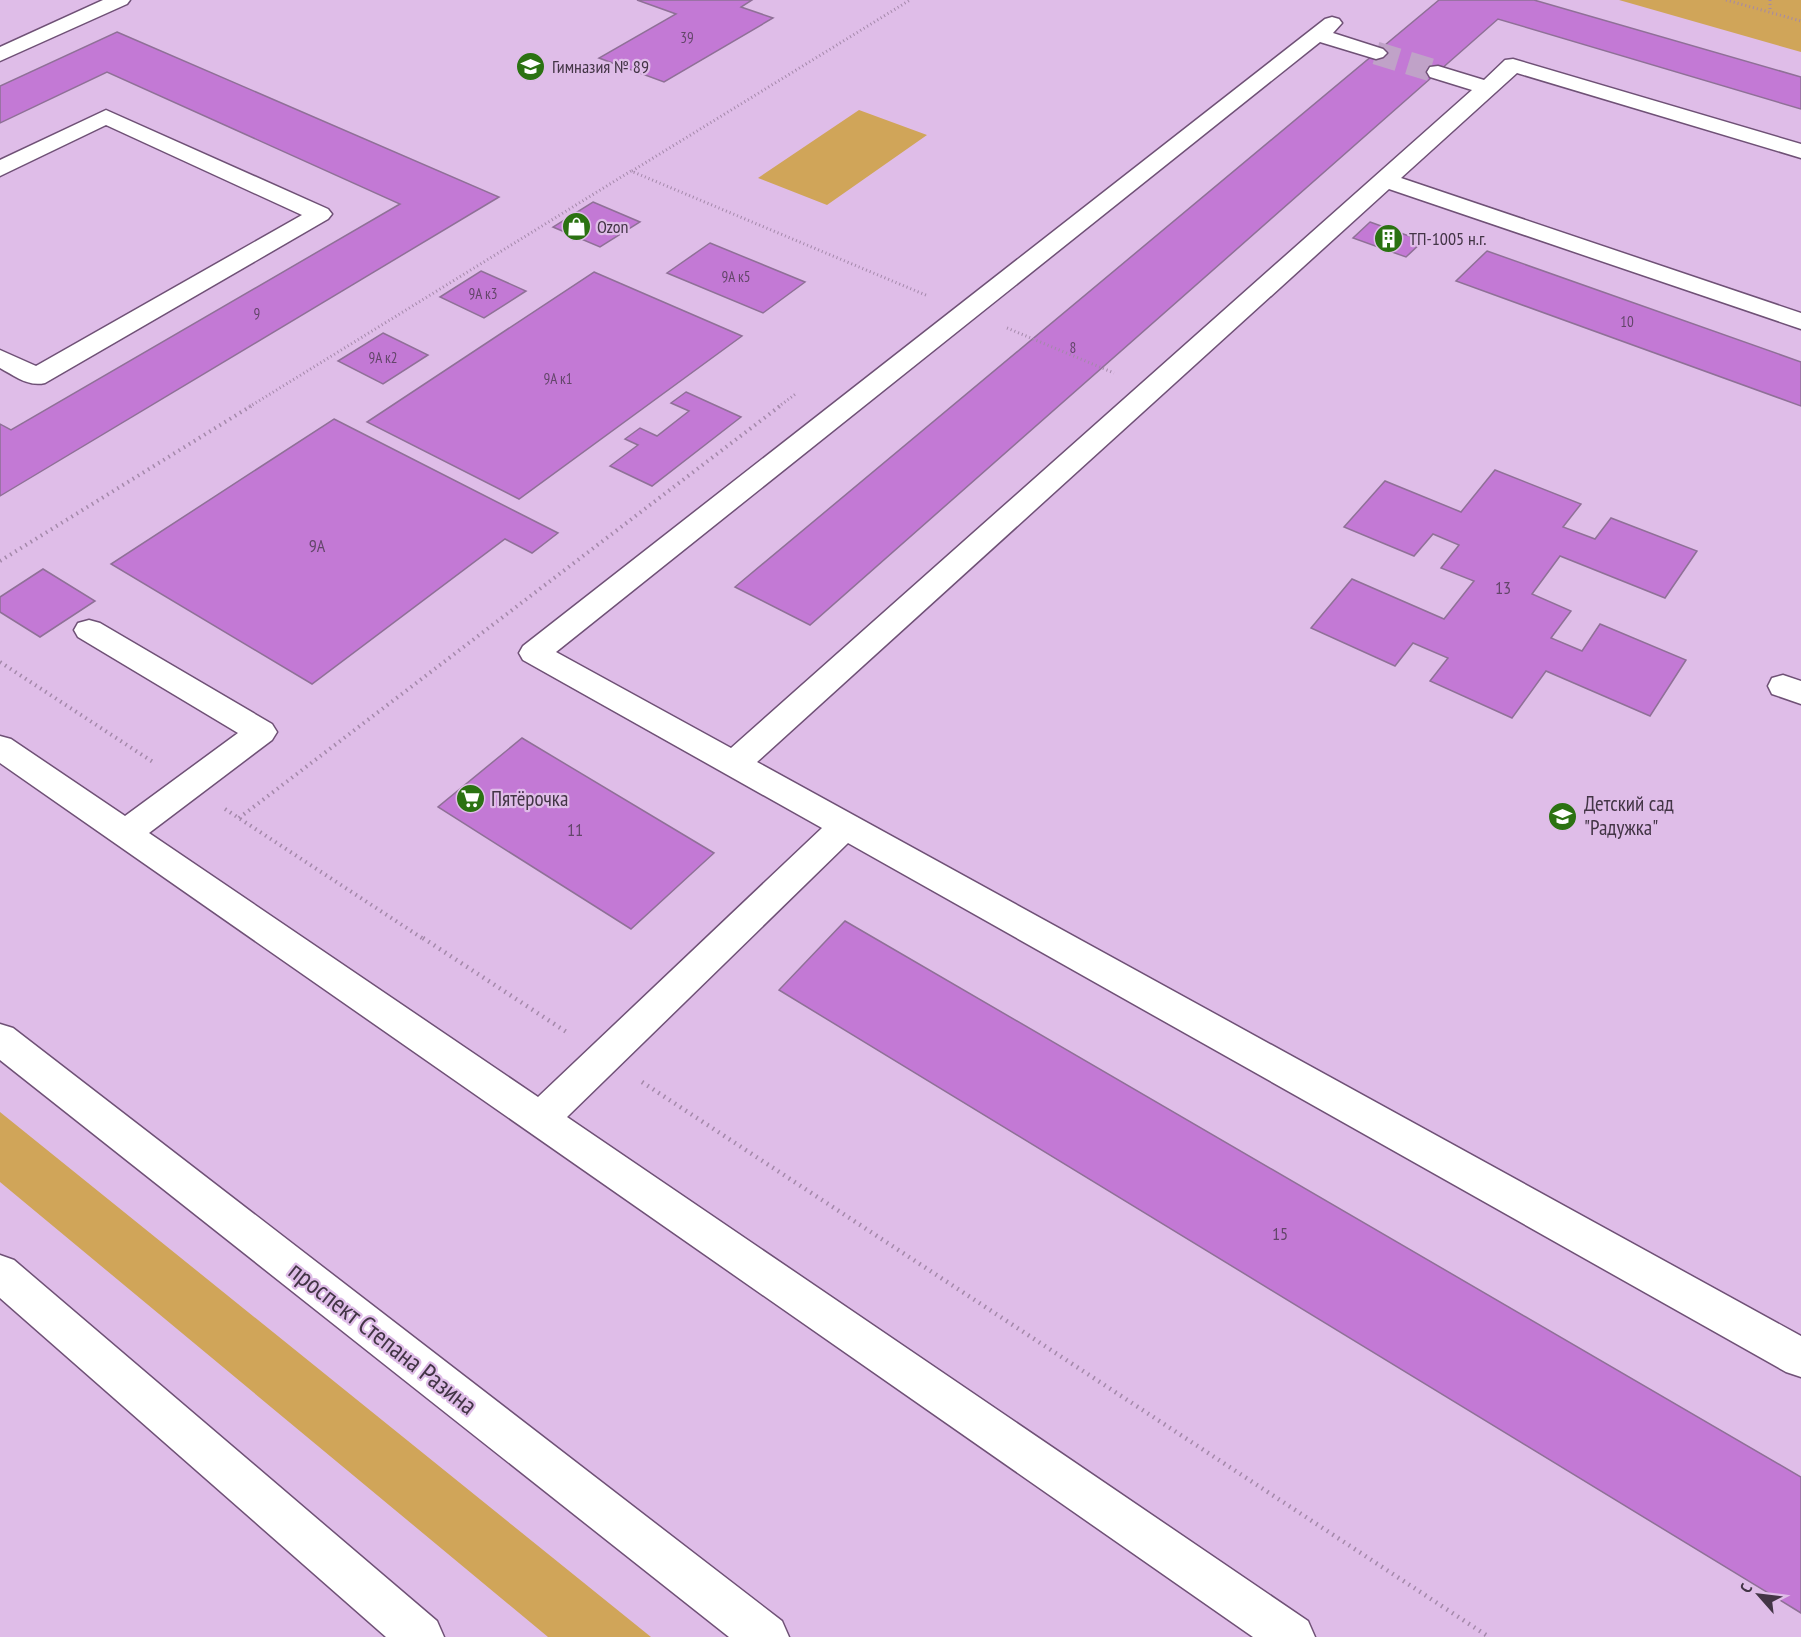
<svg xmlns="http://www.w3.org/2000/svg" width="1801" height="1637" viewBox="0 0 1801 1637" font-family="'PT Sans Narrow',sans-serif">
  <rect width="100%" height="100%" fill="#dfbde8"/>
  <path fill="#d0a559" d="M1619,0H1801V52Z
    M859,110L927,135L827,205L758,178Z
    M0,1112L651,1637H548L0,1182Z"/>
  <path fill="#c379d5" stroke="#8f7097" stroke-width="1.5" d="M637,0H752L741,7L773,18L664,82L599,58L676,14Z
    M1439,0H1534L1801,77V109L1498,19L810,625L735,587Z
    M117,32L499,197L0,496V424L11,430L400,204L107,72L0,123V86Z
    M593,202L640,222L600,247L553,227Z
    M1370,222L1423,241L1406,257L1353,238Z
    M710,243L805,282L763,313L667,273Z
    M1487,251L1801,362V406L1456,281Z
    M481,271L526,291L484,318L440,297Z
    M594,272L742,336L519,499L367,422Z
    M383,333L428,355L383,384L338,361Z
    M686,392L741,417L652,486L610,466L638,445L625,439L640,428L657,436L689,411L671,403Z
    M334,419L558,533L532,553L505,539L312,684L111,564Z
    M1495,470L1581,504L1563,527L1595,539L1611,518L1697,551L1665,598L1560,556L1532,594L1571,611L1551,638L1582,651L1600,624L1686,660L1650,716L1546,671L1512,718L1430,681L1448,658L1413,643L1395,666L1311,628L1352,579L1444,619L1474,581L1441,568L1459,545L1433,534L1414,556L1344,527L1385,481L1461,512Z
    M43,569L95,601L40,637L0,612V597Z
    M522,738L714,853L631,929L438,807Z
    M845,921L1801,1477V1613L779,990Z"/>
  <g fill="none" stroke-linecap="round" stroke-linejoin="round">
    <path stroke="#c0a2c8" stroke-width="23" stroke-dasharray="23 11" stroke-linecap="butt" d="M1376,53L1438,72"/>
    <defs>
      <path id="minor" d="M103,0H130L127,4L0,61V47Z
        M1332,17L1339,19L1342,23L1333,33L1383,49L1387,53L1383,57L1376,59L1320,42L556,652L731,748L1472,90L1430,77L1427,72L1430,67L1438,66L1484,80L1505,60L1513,59L1801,144V158L1517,73L1401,178L1801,313V329L1389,189L757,762L1801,1336V1377L1786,1372L848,843L567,1117L1308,1621L1315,1637H1253L0,763V736L11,739L125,816L238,733L78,637L74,630L78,623L89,620L100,623L272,724L277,732L272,740L149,833L538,1097L822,828L523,660L519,653L523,646L1325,19Z
        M106,110L328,209L332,214L328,219L45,383C28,387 15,376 0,368V350L36,366L302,215L106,125L0,176V160Z
        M1783,675L1801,681V704L1772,694L1768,686L1772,678Z"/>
      <path id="major" d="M0,1024L13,1028L782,1621L789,1637H729L0,1060Z
        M0,1255L14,1260L437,1621L444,1637H386L0,1298Z"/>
    </defs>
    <use href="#minor" stroke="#6f5176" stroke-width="3"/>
    <use href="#major" stroke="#6f5176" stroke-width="3"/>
    <path stroke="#a489aa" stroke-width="3" stroke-dasharray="1 3" stroke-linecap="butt" d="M1726,0L1801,21
      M1770,0V12
      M632,171L910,0
      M1007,328L1114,373
      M249,407L631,171L928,296
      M778,407L797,393"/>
    <path stroke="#a489aa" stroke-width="4" stroke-dasharray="1.5 4.5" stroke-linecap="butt" d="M0,561L251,406
      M0,662L153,762
      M225,809L425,940
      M239,818L780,406"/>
    <path stroke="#a489aa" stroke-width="4.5" stroke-dasharray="1.5 5" stroke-linecap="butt" d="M423,938L568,1033
      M642,1082L1489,1637"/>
    <use href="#minor" fill="#fff" fill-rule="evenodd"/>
    <use href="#major" fill="#fff" fill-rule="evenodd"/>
  </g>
  <defs>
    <symbol id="school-disc" viewBox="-11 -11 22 22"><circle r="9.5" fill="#2b7212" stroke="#dfbde8"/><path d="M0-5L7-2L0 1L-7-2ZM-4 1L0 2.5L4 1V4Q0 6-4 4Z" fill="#fff"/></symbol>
    <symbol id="shop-disc" viewBox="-11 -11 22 22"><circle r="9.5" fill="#2b7212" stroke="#dfbde8"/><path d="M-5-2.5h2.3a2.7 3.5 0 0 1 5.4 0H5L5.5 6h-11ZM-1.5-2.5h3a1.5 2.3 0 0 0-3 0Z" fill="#fff"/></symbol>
    <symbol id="building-disc" viewBox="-11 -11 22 22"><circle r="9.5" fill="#2b7212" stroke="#dfbde8"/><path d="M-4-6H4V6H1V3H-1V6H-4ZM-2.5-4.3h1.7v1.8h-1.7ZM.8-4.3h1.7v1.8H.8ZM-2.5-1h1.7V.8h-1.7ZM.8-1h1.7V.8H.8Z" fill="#fff"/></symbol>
    <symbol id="supermarket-disc" viewBox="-11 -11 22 22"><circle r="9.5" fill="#2b7212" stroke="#dfbde8"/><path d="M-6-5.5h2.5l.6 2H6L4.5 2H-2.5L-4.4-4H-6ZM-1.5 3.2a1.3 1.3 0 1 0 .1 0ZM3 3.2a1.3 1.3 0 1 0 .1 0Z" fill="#fff"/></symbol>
  </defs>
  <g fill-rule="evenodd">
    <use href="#school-disc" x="514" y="50" width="33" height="33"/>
    <use href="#shop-disc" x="560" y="210" width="33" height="33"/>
    <use href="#building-disc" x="1372" y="222" width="33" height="33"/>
    <use href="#supermarket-disc" x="454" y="782" width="33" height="33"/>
    <use href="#school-disc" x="1546" y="800" width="33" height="33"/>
  </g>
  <g text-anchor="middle" stroke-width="4.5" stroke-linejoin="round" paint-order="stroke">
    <g font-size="15" fill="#63466a">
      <text x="687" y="43">39</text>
      <text x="736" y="282">9А к5</text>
      <text x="483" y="299">9А к3</text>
      <text x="257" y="319">9</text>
      <text x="1627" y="327">10</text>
      <text x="1073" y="353">8</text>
      <text x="383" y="363">9А к2</text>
      <text x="558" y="384">9А к1</text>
    </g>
    <g font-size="18" fill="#433546" stroke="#dfbde8" text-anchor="start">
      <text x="552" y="73">Гимназия № 89</text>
      <text x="597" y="233">Ozon</text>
      <text x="1409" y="245">ТП-1005 н.г.</text>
    </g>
    <g font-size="18" fill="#63466a">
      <text x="317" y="552">9А</text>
      <text x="1503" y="594">13</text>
      <text x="575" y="836">11</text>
      <text x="1280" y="1240">15</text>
    </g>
    <g font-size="21" fill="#433546" stroke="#dfbde8" text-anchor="start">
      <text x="491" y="806">Пятёрочка</text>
      <text x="1584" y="811">Детский сад<tspan x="1584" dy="24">"Радужка"</tspan></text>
    </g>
    <g font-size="26" fill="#433546" stroke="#dfbde8">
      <text transform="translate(383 1338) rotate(38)" y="9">проспект Степана Разина</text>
    </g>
  </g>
  <g transform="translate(1759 1595) rotate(298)" stroke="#dfbde8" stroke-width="4.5" paint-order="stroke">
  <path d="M0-4.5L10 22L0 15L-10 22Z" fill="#433546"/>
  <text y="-9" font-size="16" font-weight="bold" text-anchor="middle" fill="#433546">С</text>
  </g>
</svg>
